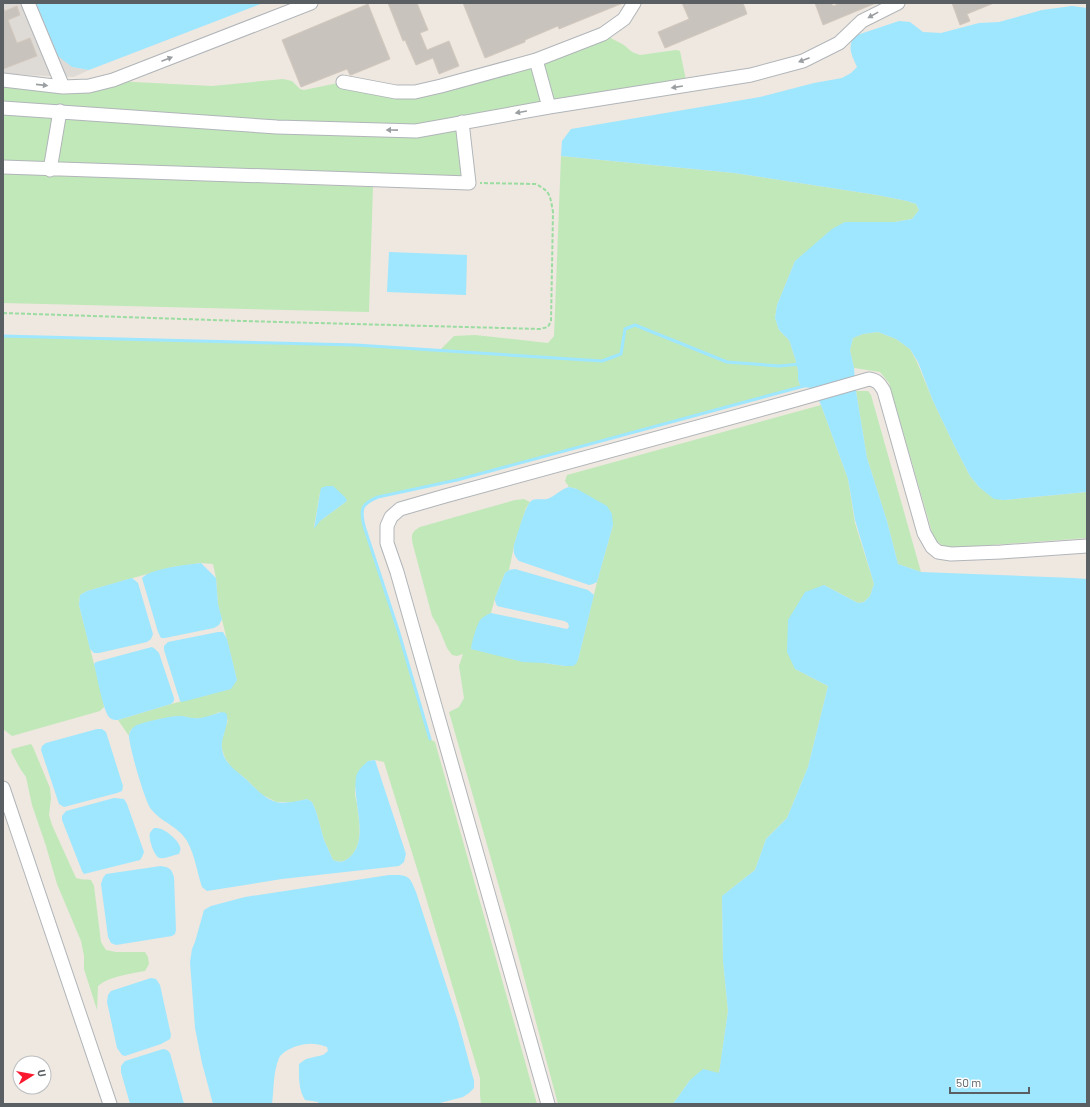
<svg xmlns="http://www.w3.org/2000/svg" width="1090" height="1107" viewBox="0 0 1090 1107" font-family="Barlow,sans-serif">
  <rect width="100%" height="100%" fill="#eee8e0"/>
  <path fill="#dedad5" d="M3,3H69L72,67L89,70L74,77L27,75L3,73Z"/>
  <path fill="#c1e8b9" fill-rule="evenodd" d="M603,34L624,45L632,52L640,55L676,50L680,51L687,85L462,122L469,183L3,167V81L63,87L113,80L134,82L212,86L283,79L292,81L300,89L304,90L343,82L415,92Z
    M561,156L734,173L877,195L907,201L916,204L919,210L912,219L895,222H845L795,261L777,305L775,318L779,330L789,340L795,358L798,371V380L801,387L457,480L378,497C362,504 360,510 364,526L399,633L430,739L435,742L537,1104H481L480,1095V1078L423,888L384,762L375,760L368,761C365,768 355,785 355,792C355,796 356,800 357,804C359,821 364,844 350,857C344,862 341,863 333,860L324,840L316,811L312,802L307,799L295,802H276L261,794L245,778L238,773L231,767L225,758L222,749V740L228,720L220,712C214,714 207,718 200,718C191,719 188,717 181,716C173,716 135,723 131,730C129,731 129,734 129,736L118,720L171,704L230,689L237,680L218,604L216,578L213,564L201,563L172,567L87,591L80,595L79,605L103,699L104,707L100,711L12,736L3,729V336L356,345L439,351L454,336L475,335L548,343L554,336ZM320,493L347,501L320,521L314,527Z
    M3,174L154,179L373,187L369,312L3,303Z
    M878,332L896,339L910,349L917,362L933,401L954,445L970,476L979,487L994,498L1004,500L1087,492V538L952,548L942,545L934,539L889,383L880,372L854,368L850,350L853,338L863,334Z
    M856,391H868L871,395L921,572L898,564L887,521L867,458Z
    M821,405L848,479L855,523L874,584L870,596L864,602L858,603L824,585L795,669L828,686L808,767L787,818L766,839L755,870L722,896L723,961L728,1011L719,1074L690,1080L673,1104H558L510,925L449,712L459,707L464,698L459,666L463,654L457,656L452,655L447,648L438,626L432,616L413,545C411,535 411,532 420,527L515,500L524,499L530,502L526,508L514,545L513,551L509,570L505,573L495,598L491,613L487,615L544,663L565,666L578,660L597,582L613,525L577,489L569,487L565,481L567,475Z
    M31,744L33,747L50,788L51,798L49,815L52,825L76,878C81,880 86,879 91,880L94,886L101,942L106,950L116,952H145L148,957L149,964L145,971C129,974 110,976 98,986L97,1010L84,969V956L81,941L57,884L46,846L32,805L26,777L21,770L11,752L12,749Z"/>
  <path fill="#9fe6ff" d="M36,3H263L89,70L72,67L58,56Z
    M1072,6L1087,8V492L1004,500L994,499L979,487L970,476L954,445L933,401L918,362L910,349L896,339L878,332L863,334L853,338L850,350L854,368L856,391L867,458L887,521L898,564L921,572L1073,578L1087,579V1104H673L690,1080L703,1069L719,1073L728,1011L723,961L722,896L755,870L766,839L787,818L808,767L828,686L795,669L787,652L788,620L805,592L824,585L858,603L864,602L870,596L874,584L855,520L848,479L821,405L813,388L801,387L798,380V371L795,358L789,340L779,330L775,318L777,305L795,261L832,229L845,222H895L912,219L919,210L916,204L907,201L877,195L734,173L561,156L562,141L571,129L760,97L814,83L842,78L851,73L857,67C852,55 847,49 854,36L899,21L910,22L923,32L941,33L979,23L999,22L1042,10Z
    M389,252L467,255L466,295L387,292Z
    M326,486H333L345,497L347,501L320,521L314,529L320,493L321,488Z
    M569,487L577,489L607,506L612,514L613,525L597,582L593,584L589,585L519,561C514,556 513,552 514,545C517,536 525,506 531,501C535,498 542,500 547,499C555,497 560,489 569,487Z
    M201,563L216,578L218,604L222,619L219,625L214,628L165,638H161L158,632L142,578C152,568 186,565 201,563Z
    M515,569L588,590L594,595L578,660L576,664L573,666H565L544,663L523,662L471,649C472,641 476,627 480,620C483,617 488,614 491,613L567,629L569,627L568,623L564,621L497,606L495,601V598L505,573L509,570Z
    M132,578L138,583L153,634L151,639L147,642L99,653H94L90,649L79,605L80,595L87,591Z
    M218,632H223L227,639L237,680L231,689L182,702L180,701L164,650V646L168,642Z
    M152,647L155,649L159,653L174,698V701L171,704L118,720C114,720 112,720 109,717C103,710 97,676 94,664L96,662L148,648Z
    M221,712L226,713C231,723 220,737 222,749C224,764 237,771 247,780C254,787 265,799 276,802C283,804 299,801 307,799L312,802L316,811L324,840L333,860C341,863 344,862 350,857C370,838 352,801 356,778C357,770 363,766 368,761L375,760L406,854L404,862L399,866L282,879L207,891L202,887C197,872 195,855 187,841C178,826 161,822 151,809C145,802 129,746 129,736C129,732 131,729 135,726C142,722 174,715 182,716C189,717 193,719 200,718C207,717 214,714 221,712Z
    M97,729H102L106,732L123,786L122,791L117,793L64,807L59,804L41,750L42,746L46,743Z
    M114,798L124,799L127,804L144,852L142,857L140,860L84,874L82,871L62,820V816L66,811Z
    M154,828C156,828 159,828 161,829C167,831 179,841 180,847C181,850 180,851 179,854C173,855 165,859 160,858C154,857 148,837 150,833C151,831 152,830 154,828Z
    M161,866C170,868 171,868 174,877L176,930L175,934L172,936L116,945L111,943L108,937L101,884L103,878L106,874Z
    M389,875C409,875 409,875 416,892L458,1021L474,1081V1088L469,1093L463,1097L436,1104H319L318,1102L312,1101L305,1100C298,1089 299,1076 299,1064L306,1059L323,1055L328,1051L327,1047C315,1043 309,1043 297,1046C291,1048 282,1052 279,1058C273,1072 274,1089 272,1104H213L202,1063L195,1028L190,962L192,949L195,942L204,910L211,906L245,897Z
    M151,978L156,979L160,985L171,1035L170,1039L161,1044L125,1056L122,1055L117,1048L107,1002L108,995L111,991Z
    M163,1049L167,1050L170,1053L184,1104H130L121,1072V1066L125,1061Z"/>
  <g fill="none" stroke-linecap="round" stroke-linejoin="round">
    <path stroke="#9fe6ff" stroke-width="3" d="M3,336L356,345L602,361L621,354L625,329L635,325L727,362L779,366L801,364
      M430,739L399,633L364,526C360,509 361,504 378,497L457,480L804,386"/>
  </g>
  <path fill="#c9c3bd" stroke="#d3c9be" d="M388,3H417L428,30L420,33L427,50L449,41L459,66L439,74L433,58L416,65L405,40L403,41Z
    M463,3H623L559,29L558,26L525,40V42L485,58Z
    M682,3H743L747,14L665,48L658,32L689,19Z
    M815,3H831L833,6L841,3H876L823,25Z
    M952,3H994L967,14L970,21L960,25Z
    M368,4L390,59L351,75H350L347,69L301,87L282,40Z
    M17,6L20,15L8,20L17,43L30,38L37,56L3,69V8L5,11Z"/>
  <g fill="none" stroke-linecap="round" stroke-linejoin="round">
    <defs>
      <path id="minor" d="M28,3L63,87
        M536,60L549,107
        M3,80L63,87L89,86L113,80L311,3
        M343,82L396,92H415L441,86L536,60L603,34L624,19L634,3
        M3,108L277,127L416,131L549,107L751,75L803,61L839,43L862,21L898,3
        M3,167L469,183L462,122
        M50,170L60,111
        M3,788L110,1104
        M548,1104L397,572L387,543V526L391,517L400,509L445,496L792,401L869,379C877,380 880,384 884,391L924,533L932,547L938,552L951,554L1001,552L1087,546"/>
    </defs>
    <use href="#minor" stroke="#b1b5b9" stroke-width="15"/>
    <path stroke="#9bdca1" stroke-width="2" stroke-dasharray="4 2" stroke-linecap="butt" d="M3,313L243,321L540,329L548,327L551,321L553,212C550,196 551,192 536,184L480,183"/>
    <use href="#minor" stroke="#fff" stroke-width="13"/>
  </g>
  <defs><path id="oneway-solid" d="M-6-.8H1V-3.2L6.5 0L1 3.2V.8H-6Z"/></defs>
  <g fill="#9b9fa1">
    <use href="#oneway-solid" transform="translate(873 15) rotate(151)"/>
    <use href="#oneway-solid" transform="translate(167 59) rotate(-21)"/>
    <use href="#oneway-solid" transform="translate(804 60) rotate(159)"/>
    <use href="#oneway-solid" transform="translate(42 85) rotate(6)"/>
    <use href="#oneway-solid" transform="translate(677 87) rotate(171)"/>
    <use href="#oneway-solid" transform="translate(521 112) rotate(170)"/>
    <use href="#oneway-solid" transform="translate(392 130) rotate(-179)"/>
  </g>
  <rect width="1090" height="1107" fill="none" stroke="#595f63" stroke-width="8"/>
  <g transform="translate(32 1075) rotate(79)"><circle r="19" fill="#ffffff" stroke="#bdbfc1"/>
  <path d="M0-3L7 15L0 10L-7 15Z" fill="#fa192f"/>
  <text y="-6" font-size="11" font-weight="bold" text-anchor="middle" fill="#595f63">U</text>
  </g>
  <path d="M950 1087v6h79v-6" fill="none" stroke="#595f63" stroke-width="2"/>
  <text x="956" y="1087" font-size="12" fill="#595f63" stroke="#ffffff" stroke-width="3" paint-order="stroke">50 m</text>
</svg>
